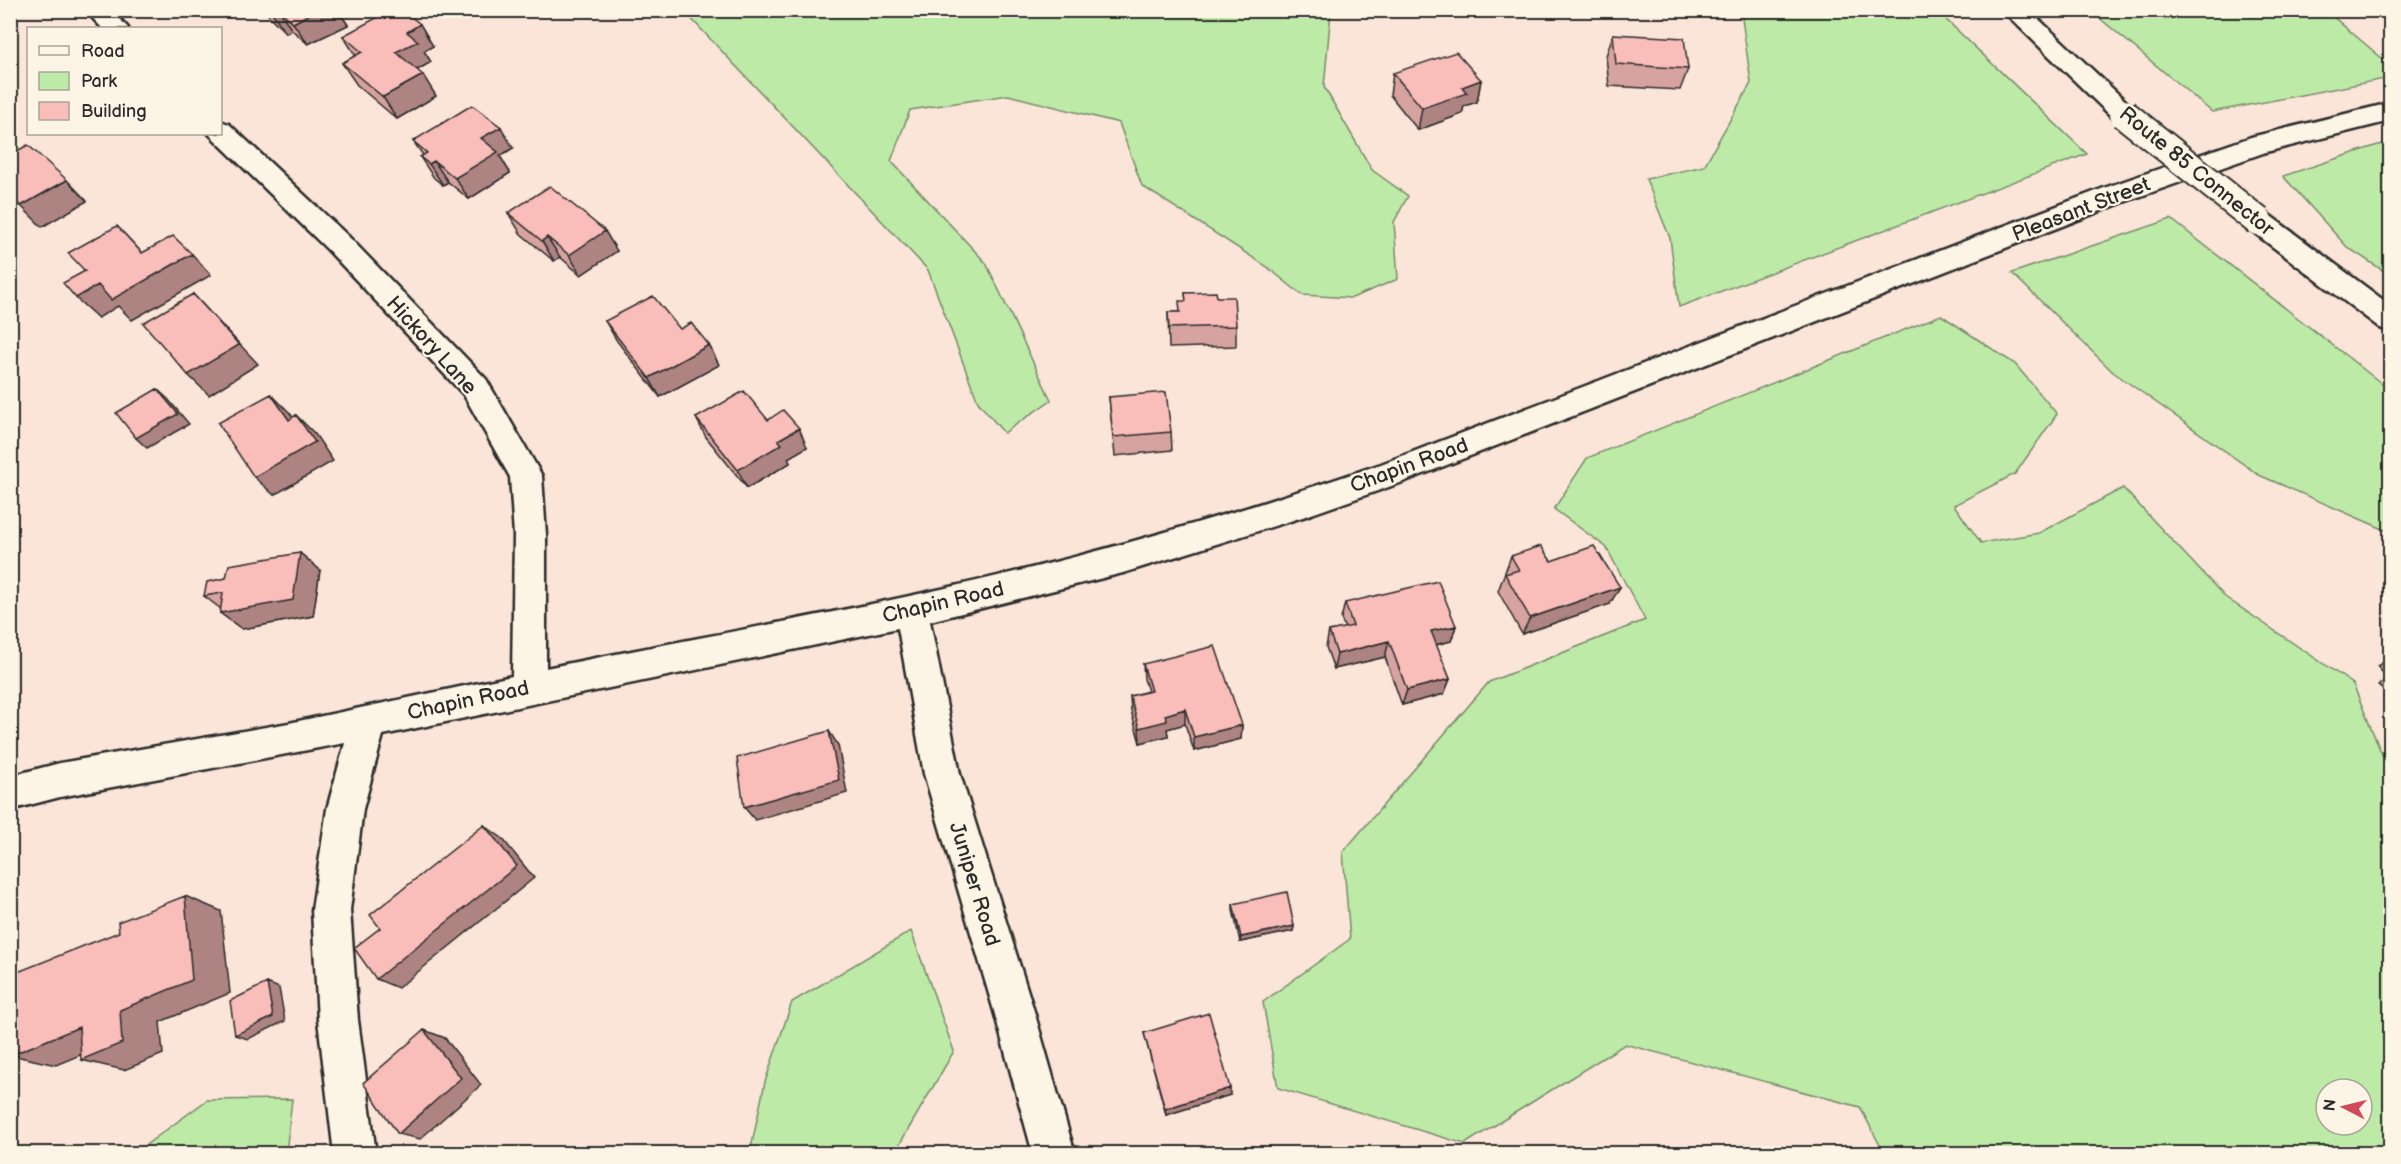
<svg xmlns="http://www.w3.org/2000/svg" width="2401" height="1164" viewBox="0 0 2401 1164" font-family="'Balsamiq Sans',sans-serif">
  <rect width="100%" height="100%" fill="#fbe4d8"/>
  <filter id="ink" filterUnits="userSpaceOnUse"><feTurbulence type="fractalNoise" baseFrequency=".0167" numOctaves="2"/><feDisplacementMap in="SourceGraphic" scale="12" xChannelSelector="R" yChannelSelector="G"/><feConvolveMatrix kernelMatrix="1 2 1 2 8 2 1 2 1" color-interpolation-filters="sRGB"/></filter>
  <g filter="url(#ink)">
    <path fill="#beeaa7" stroke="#748a69" stroke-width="1.5" fill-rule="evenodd" d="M684,11H1331L1324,87L1372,170L1408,196L1394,222L1398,279L1352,298L1302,295L1266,266L1142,186L1119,123L1008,95L910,110L891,161L986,263L1051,400L1004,433L978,402L928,270Z
      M1741,11H1937L2087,154L1679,307L1670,238L1646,179L1704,166L1751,83Z
      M2091,11H2321L2332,16L2390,65V78L2212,112Z
      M2390,143V275L2347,247L2283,176L2378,145Z
      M2171,219L2390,390V532L2259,475L2113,372L2012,273Z
      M1941,315L2015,364L2057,414L2015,474L1954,505L1981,543L2039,533L2123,488L2225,597L2353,684L2390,774V1153H1884L1860,1107L1625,1044L1465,1144L1278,1088L1263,1002L1350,939L1343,852L1489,682L1645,620L1606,547L1554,509L1587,458ZM2326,1089H2362V1125H2326Z
      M911,931L954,1051L898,1147L893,1154L750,1153L765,1082L792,1002Z
      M292,1099L286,1153H135L207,1100Z"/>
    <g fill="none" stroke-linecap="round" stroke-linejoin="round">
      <defs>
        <path id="minor" d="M85,10H112L128,28H102Z
          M2390,103V121L2266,152L2124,202L1403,482L1306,516L1123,573L930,621L960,774L1034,1011L1075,1154H1033L994,1011L924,774L898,628L383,735L363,809L350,910L358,1020L376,1154H334L318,1020L312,910L327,809L345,743L60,797L10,810V776L60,763L289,723L512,676L514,535L510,477L464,395L328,250L211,136L209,134H220V121L229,124L348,236L486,379L537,467L542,476L546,535V668C673,642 802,620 928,592C1081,559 1232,515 1381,464L2104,188L2251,137Z"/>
        <path id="major" d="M2002,10H2029L2133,108L2137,114L2133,120L2124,123L2115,120Z
          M2258,211L2268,214L2390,305V331L2380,328L2248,228L2244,221L2248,214Z"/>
      </defs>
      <use href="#minor" stroke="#2b2b2b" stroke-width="5"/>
      <use href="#major" stroke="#2b2b2b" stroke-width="5"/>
      <use href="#minor" fill="#fcf5e5" fill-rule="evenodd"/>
      <use href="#major" fill="#fcf5e5" fill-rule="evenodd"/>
      <defs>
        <path id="major-bridge" d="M2124,114L2258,221"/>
      </defs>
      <use href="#major-bridge" stroke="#2b2b2b" stroke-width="32" stroke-linecap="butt"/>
      <use href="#major-bridge" stroke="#fcf5e5" stroke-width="28"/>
    </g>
    <path fill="#d6a3a0" stroke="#2b2b2b" stroke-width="1.5" d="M265,10H338L348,25L308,44L292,30L286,33L269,16Z
      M1613,34L1688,69L1680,90L1609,86L1606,56Z
      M343,36L433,46L424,51L431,62L417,70L436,96L397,119L357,85L342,63L356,56Z
      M1393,73L1481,80L1477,102L1464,106L1462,114L1418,130L1390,95Z
      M413,141L513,148L500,156L510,173L469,199L448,182L443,185L434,178L420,157L423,155Z
      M508,213L617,251L581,275L560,257L554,261L521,234Z
      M1185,293L1217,297L1236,326V346L1169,348L1168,312H1180L1186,301Z
      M605,321L680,329L709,345L719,365L660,397L617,341Z
      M1109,397L1171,432L1172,450L1115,456Z
      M696,418L768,420L807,447L788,458L790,463L747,488L706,437Z
      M300,553L320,570L313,616L242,629L220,613L221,609L204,596L226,578Z
      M1511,556L1551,561L1610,604L1522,634L1498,591Z
      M1345,603L1456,626L1451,641L1436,645L1450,679L1444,694L1402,705L1385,657L1334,669L1326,647L1329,631L1345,628L1341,619Z
      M2391,658V698L2378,685L2388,679L2377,666Z
      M1143,664L1242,725L1241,739L1194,751L1185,724L1167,729L1168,736L1140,743L1131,711L1130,696L1148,691L1144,679Z
      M1233,904L1294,926L1293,931L1240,942L1233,910Z
      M1144,1033L1230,1095L1166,1115Z"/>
    <path fill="#ae8482" stroke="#2b2b2b" stroke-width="1.5" d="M272,10H279L292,30L286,33L271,11Z
      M317,10H338L348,25L308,44L293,23Z
      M420,24L433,46L424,51L431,62L410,74L396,52L407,32Z
      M423,75L436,96L397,119L383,97Z
      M1481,80L1477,102L1464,106L1462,114L1418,130L1422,108L1462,87Z
      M10,109L17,117L10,120Z
      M501,127L513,148L500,156L510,173L469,199L455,178L481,138Z
      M434,161L448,182L443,185L429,164Z
      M67,180L87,201L42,227L21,206Z
      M10,196L17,202L10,206Z
      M117,226L160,272L192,254L211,275L132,320L118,306L98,318L76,298L142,253Z
      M605,231L617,251L581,275L569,255Z
      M547,237L560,257L554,261L542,241Z
      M193,294L258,364L209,395L188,375Z
      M709,345L719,365L660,397L649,378Z
      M157,389L168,399L189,424L147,448L136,438Z
      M271,394L290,413L307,439L289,420Z
      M296,415L315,434L333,461L274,495L254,477Z
      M799,428L807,447L788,458L790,463L747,488L738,470L778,440Z
      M300,553L320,570L313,616L242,629L220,613Z
      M1620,587L1610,604L1522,634L1530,618Z
      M1456,626L1451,641L1426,647L1431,631Z
      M1389,641L1385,657L1334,669L1337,654Z
      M1450,679L1444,694L1402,705L1407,690Z
      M1185,709V724L1167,729L1168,736L1140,743L1139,728L1165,715Z
      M1242,725L1241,739L1194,751V737Z
      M829,731L838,745L847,793L755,820L744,807Z
      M484,825L502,838L534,878L398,988L376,979Z
      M185,896L221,911L230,993L160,1022L163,1054L124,1070L81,1060L120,1010Z
      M1294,926L1293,931L1240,942L1241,937Z
      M267,983L279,988L285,1021L248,1039L235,1035Z
      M79,1027L121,1038L56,1065L11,1055Z
      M424,1030L445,1038L481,1085L420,1139L398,1134Z
      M1230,1088V1095L1166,1115L1165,1109Z"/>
    <path fill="#f9bdba" stroke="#2b2b2b" stroke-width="1.5" d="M280,10H317L293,23Z
      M391,10H403L420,24L407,32L418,41L396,52L423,75L383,97L342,63L362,52L343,36Z
      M1613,34L1684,38L1688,69L1616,64Z
      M1456,52L1481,80L1462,87L1467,93L1422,108L1393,73Z
      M472,105L501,127L481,138L498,152L455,178L434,161L429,164L420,157L427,153L413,141Z
      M28,145L67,180L21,206L10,196V155Z
      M550,186L605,231L569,255L547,237L542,241L508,213Z
      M117,226L142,253L173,236L192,254L111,300L98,285L76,298L63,283L85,271L68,253Z
      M1216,292L1217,297H1234L1236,326L1169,328L1168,312H1180L1179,301H1186L1185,293Z
      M193,294L239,345L188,375L143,323Z
      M653,296L680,329L691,323L709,345L649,378L605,321Z
      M157,389L178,414L136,438L116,413Z
      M744,391L768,420L783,410L799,428L778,440L782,444L738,470L696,418Z
      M1166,392L1171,432L1113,437L1109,397Z
      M271,394L289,420L296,415L315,442L254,477L218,423Z
      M1541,546L1551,561L1594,546L1620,587L1530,618L1505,574L1519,570L1511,556Z
      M300,553L293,600L220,613L223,593L204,596L207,582L226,578L229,565Z
      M1438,581L1456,626L1431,631L1450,679L1407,690L1389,641L1337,654L1329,631L1353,626L1345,603Z
      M1215,646L1242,725L1194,737L1185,709L1165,715L1167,721L1139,728L1130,696L1151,691L1143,664Z
      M829,731L839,780L744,807L737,758Z
      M484,825L517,866L376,979L354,948L380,928L370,915Z
      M1287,892L1294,926L1241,937L1233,904Z
      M185,896L192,980L120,1010L122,1043L81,1060L79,1027L11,1055L10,975L119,932L118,922Z
      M267,983L273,1017L235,1035L230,1001Z
      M1209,1013L1230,1088L1165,1109L1144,1033Z
      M424,1030L461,1078L398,1134L363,1083Z"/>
  </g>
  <g text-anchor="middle" stroke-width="4.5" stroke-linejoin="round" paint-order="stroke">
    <g font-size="21" fill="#2b2b2b" stroke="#fcf5e5">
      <text transform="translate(2197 171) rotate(39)" y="7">Route 85 Connector</text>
      <text transform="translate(2081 209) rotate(-21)" y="7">Pleasant Street</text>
      <text transform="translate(432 345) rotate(48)" y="7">Hickory Lane</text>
      <text transform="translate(1409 465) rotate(-20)" y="7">Chapin Road</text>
      <text transform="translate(943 602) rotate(-13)" y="7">Chapin Road</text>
      <text transform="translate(468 700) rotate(-12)" y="7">Chapin Road</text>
      <text transform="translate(975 884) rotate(73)" y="7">Juniper Road</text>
    </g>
  </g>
  <rect width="2401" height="1164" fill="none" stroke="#fcf5e5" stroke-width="36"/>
  <rect x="18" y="18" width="2365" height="1128" fill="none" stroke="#2b2b2b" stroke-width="2" filter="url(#ink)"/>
  <rect x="27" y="27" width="195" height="108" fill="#fcf5e5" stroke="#a8a49b" stroke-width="1.5"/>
  <rect x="39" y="46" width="30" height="9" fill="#fcf5e5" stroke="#a8a49b" stroke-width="1.5"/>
  <text x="81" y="57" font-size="18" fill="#2b2b2b">Road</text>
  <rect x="39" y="72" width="30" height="18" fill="#beeaa7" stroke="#a8a49b" stroke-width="1.5"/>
  <text x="81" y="87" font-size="18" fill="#2b2b2b">Park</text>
  <rect x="39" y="102" width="30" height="18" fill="#f9bdba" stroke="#a8a49b" stroke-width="1.5"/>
  <text x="81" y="117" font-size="18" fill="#2b2b2b">Building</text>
  <g transform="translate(2344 1107) rotate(277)"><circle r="28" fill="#fcf5e5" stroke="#a8a49b" stroke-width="1.5"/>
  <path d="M0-4.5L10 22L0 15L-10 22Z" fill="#d1495b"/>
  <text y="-9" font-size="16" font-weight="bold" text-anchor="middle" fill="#2b2b2b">N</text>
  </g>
</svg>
